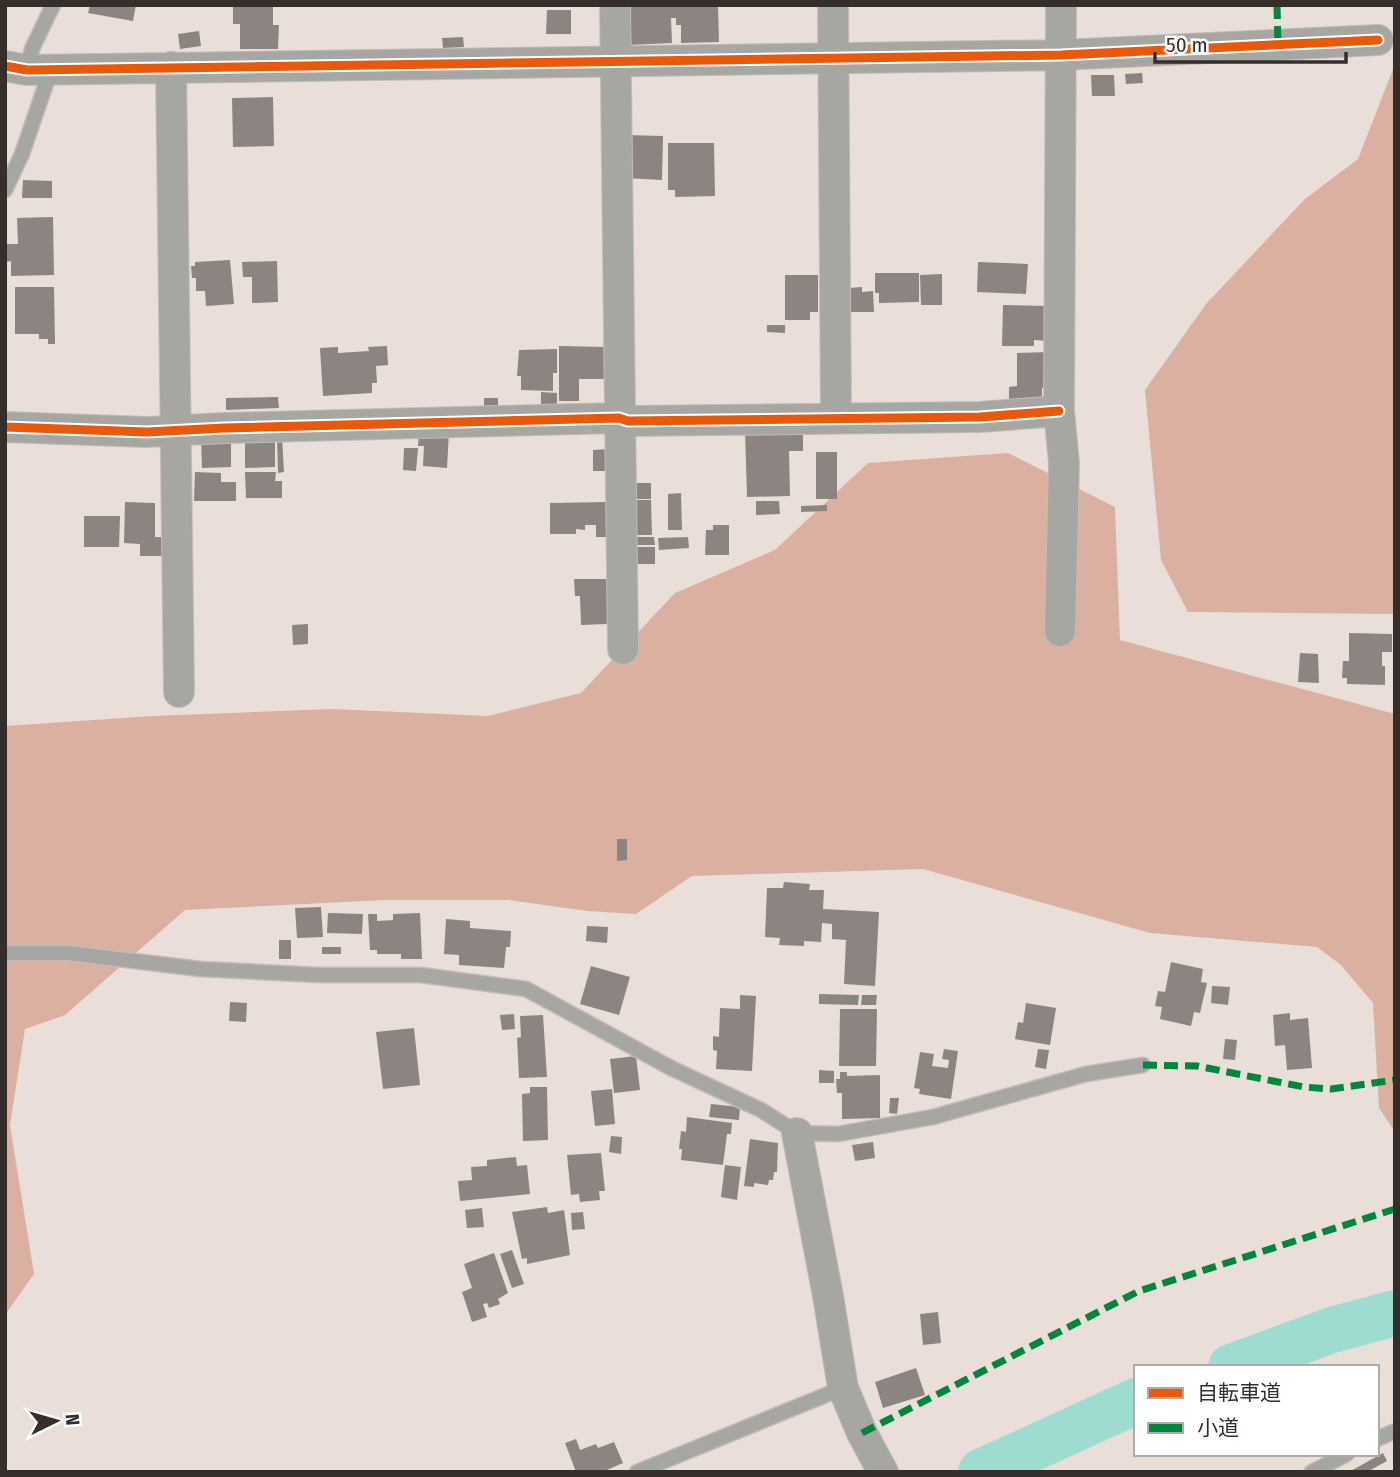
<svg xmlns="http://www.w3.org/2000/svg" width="1400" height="1477" viewBox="0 0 1400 1477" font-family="'Fira Sans Condensed','Noto Sans JP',sans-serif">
  <rect width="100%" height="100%" fill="#eaded9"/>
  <path fill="#dbb0a1" d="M1395,64V614L1188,612L1161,560L1145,390L1206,304L1305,199L1358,159Z
    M1008,453L1115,507L1120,640L1395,714V1132L1379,1108L1373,1003L1341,965L1317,947L1150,933L923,869L692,876L636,914L588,911L508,900H386L185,910L65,1015L25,1029L10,1125L34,1274L5,1315V726L153,716L332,709L488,716L581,693L675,593L775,550L868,463Z"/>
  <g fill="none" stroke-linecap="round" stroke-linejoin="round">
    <path stroke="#9edbd1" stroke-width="46" d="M1231,1367L1332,1330L1395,1313
      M981,1472L1136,1401"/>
  </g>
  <path fill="#8c8480" d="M90,5H136L133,21L88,13Z
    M233,5H273V25H279L278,49H240V24H233Z
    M627,5H718L719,42L681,43V25H676V18H671L672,43L628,45Z
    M547,10H571V34H546Z
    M199,31L201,46L180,49L178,34Z
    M463,37L464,47L443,48L442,38Z
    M1142,73L1143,83L1126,84L1125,74Z
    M1091,75H1114L1115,96H1092Z
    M273,97L274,146L233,147L232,98Z
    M626,135L663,136L662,180L625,178Z
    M668,143H714L715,196L675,197V190H668Z
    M23,180L52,181V198H22Z
    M53,217L54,275L11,276V261L7,262L6,244H18L17,218Z
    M230,260L234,304L206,306L205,291H196V278H192L191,266H195V262Z
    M277,261L278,302L252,303V277H243L242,262Z
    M978,262L1028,264L1026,294L977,292Z
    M875,273H919V302L879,303V293H875Z
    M942,274V305H921L920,275Z
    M785,275H818V312H810V320H785Z
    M15,287H54L55,344H48V339H39V334H15Z
    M862,287V292L873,291L874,312H849L848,288Z
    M1003,305L1048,306V341L1034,340V346H1002Z
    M767,325H785V333L767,332Z
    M387,346L388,365L376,366L377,383H372V393L323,396L320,348L338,347V353L369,351L368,347Z
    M559,346L605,347V379H579V401H559Z
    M557,349V373H553V391L521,390V376H517L519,350Z
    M1049,352L1050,388H1042V400H1009V387L1017,386V353Z
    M541,392L557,393V406L541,405Z
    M278,397L279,408L226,410V398Z
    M484,398H498V408H484Z
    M803,429V451H789L790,496L747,497L745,430Z
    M419,431L449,432L447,468L423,466L424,446H418Z
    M245,436L275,437V467L245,468Z
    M277,437H282L284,472L278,473Z
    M231,438V467L202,468L201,439Z
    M404,448H418L416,471L403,470Z
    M609,449V471H593V450Z
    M816,452H837V499H816Z
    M195,472L221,473V482H236V501H194Z
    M245,472H276L275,481H282V498H246Z
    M629,483H651V499H629Z
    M681,493L682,530H668V494Z
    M629,500H651L652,535H629Z
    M756,501H779L780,514L756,515Z
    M125,502L155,503V537H169V556H140V544L124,543Z
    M606,502V537H596V525H585V530L576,529V534H550V503Z
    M827,505V511L801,512V506Z
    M84,516H120L119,547H84Z
    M713,525H729V555H705L706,530H713Z
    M629,537H654L655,545H629Z
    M688,537L689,548L659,550L658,538Z
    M627,547H655V564H627Z
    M574,579H607V624L581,625L580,596H575Z
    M308,624V644L293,645L292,625Z
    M1349,633L1392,634V652H1382V666H1385V685L1347,684V678H1342L1343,661H1349Z
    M1300,653L1318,654L1319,683L1298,682Z
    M617,839H627V860L617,861Z
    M784,882L810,884L809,890H824L823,909L879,912L875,986L844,984L846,940L832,939V924L822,923L821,942L804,941V946L779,945L780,938L765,937L767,888H783Z
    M321,907L323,937L297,938L295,908Z
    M328,913L363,914L362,934L327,933Z
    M420,913L422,959H401V954H377V950H370L368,914H377V921L393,920V914Z
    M446,919L470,921V928L511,931L510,947H506L504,968L459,965V955L444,954Z
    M587,926L608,927L607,943L586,941Z
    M279,940H291V959H279Z
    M322,947H341V954H322Z
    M1171,962L1203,969L1201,982L1207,983L1200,1013L1194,1012L1191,1026L1160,1019L1162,1007L1155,1006L1158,991L1165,992Z
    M591,966L630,977L619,1015L580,1004Z
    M1212,986L1230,987L1228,1005L1211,1003Z
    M819,994L859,995L858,1005L819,1004Z
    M740,995L756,996L752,1071L716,1069L717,1051L713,1050V1036L719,1037L720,1008L740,1009Z
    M862,995H877L876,1005H861Z
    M230,1002L247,1003L246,1022L229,1021Z
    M1026,1003L1056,1008L1050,1045L1015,1039L1018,1022L1023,1023Z
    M840,1009H877L876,1066H839Z
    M1290,1013V1020L1308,1018L1312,1068L1287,1070L1285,1045L1275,1046L1273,1015Z
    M514,1014L515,1029L502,1030L500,1015Z
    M543,1015L547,1077L519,1078L517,1038L521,1037L520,1016Z
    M414,1028L420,1085L383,1089L376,1032Z
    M1225,1039L1237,1040L1235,1060L1223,1059Z
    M944,1049L958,1051L951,1099L919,1094L920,1089L914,1088L920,1052L934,1054L932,1066L948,1068L949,1060L942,1059Z
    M1038,1049L1049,1050L1046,1069L1035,1067Z
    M636,1056L640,1090L614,1093L610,1059Z
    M819,1070L834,1071V1083H819Z
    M840,1072H847V1076L880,1075V1118L842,1119V1093H837L836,1079H840Z
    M530,1087H547L548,1140L523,1141L522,1094L530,1093Z
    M612,1089L615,1124L595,1126L591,1091Z
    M890,1098H899L897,1114L889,1113Z
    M711,1104L740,1107L739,1120L709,1117Z
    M687,1117L732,1123L731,1134H727L723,1165L681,1160L682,1149H679L681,1131L686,1132Z
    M611,1136L622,1137L621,1154L609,1152Z
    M750,1139L778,1143L777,1172H774L773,1180H769L768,1185L754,1183V1187L744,1186Z
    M873,1142L875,1158L855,1161L852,1145Z
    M601,1153L605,1191H599L600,1200L580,1202L579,1194L571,1195L567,1155Z
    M516,1157L517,1166L527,1165L530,1194L460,1201L458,1181L472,1180L471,1167L487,1166V1160Z
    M725,1165L741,1167L737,1200L721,1197Z
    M547,1207L548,1213L564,1210L570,1255L527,1264V1258L522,1259L512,1212Z
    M482,1208L484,1227L467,1228L465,1210Z
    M583,1212L585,1229L572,1230L571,1213Z
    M512,1250L524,1284L512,1288L500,1254Z
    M494,1253L508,1293L498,1299L500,1304L489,1308L487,1303L483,1304L487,1317L472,1322L462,1292L472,1288L464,1264Z
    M938,1312L941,1343L923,1345L920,1314Z
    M916,1368L925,1395L883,1408L875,1382Z
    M576,1439L580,1450L596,1444L598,1448L614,1442L623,1463L602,1472H576L565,1443Z
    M1383,1453L1387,1461L1367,1472H1349Z"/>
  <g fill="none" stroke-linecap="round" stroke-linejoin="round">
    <defs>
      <path id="service" d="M27,70L32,49L53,5
        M5,190L22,154L51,69
        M5,953H69L200,969L319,975H421L526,989L671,1068L761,1110L797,1133L838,1134L933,1117L1086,1074L1143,1065
        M1377,1439L1395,1431
        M637,1472L843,1388
        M1312,1472L1347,1454"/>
      <path id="minor" d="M615,5L623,649
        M833,5L836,418
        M5,66L27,70L1061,55L1378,40
        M171,67L179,692
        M5,427L147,432L224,428L619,418L628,421L980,417L1059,411
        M1060,631L1064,463L1059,411L1061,5
        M797,1133L828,1296L843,1388L862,1433L883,1472"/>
    </defs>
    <use href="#service" stroke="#c4bcb8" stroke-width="17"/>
    <use href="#minor" stroke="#c4bcb8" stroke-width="32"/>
    <use href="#service" stroke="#a6a6a3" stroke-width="14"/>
    <use href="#minor" stroke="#a6a6a3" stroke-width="30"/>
    <path stroke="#00873e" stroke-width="7" stroke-dasharray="14 7" stroke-linecap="butt" d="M1277,5L1278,45
      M1143,1065L1197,1066L1304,1087L1331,1089L1395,1080
      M862,1433L1139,1291L1395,1209"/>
    <defs>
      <path id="cycleway" d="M5,66L27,70L1061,55L1378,40
        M5,427L147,432L224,428L619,418L628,421L980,417L1059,411"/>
    </defs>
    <use href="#cycleway" stroke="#fff" stroke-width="13"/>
    <use href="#cycleway" stroke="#e8590c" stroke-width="9"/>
  </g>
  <rect width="1400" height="1477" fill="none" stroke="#362e2b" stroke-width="14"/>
  <rect x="1134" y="1365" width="245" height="91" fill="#ffffff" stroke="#afabaa" stroke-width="2"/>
  <rect x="1148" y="1388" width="35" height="10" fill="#e8590c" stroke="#afabaa" stroke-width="2"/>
  <text x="1197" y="1400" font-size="21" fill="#362e2b">自転車道</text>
  <rect x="1148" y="1423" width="35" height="10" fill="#00873e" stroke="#afabaa" stroke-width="2"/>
  <text x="1197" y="1435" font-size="21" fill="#362e2b">小道</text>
  <g transform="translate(56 1421) rotate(85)" stroke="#ffffff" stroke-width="5" paint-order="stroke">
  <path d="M0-5L12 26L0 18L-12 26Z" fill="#362e2b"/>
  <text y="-10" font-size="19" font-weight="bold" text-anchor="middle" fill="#362e2b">N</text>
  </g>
  <path d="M1155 52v10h191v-10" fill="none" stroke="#362e2b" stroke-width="3.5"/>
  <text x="1166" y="52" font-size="21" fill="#362e2b" stroke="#ffffff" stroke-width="5" paint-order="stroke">50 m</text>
</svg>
